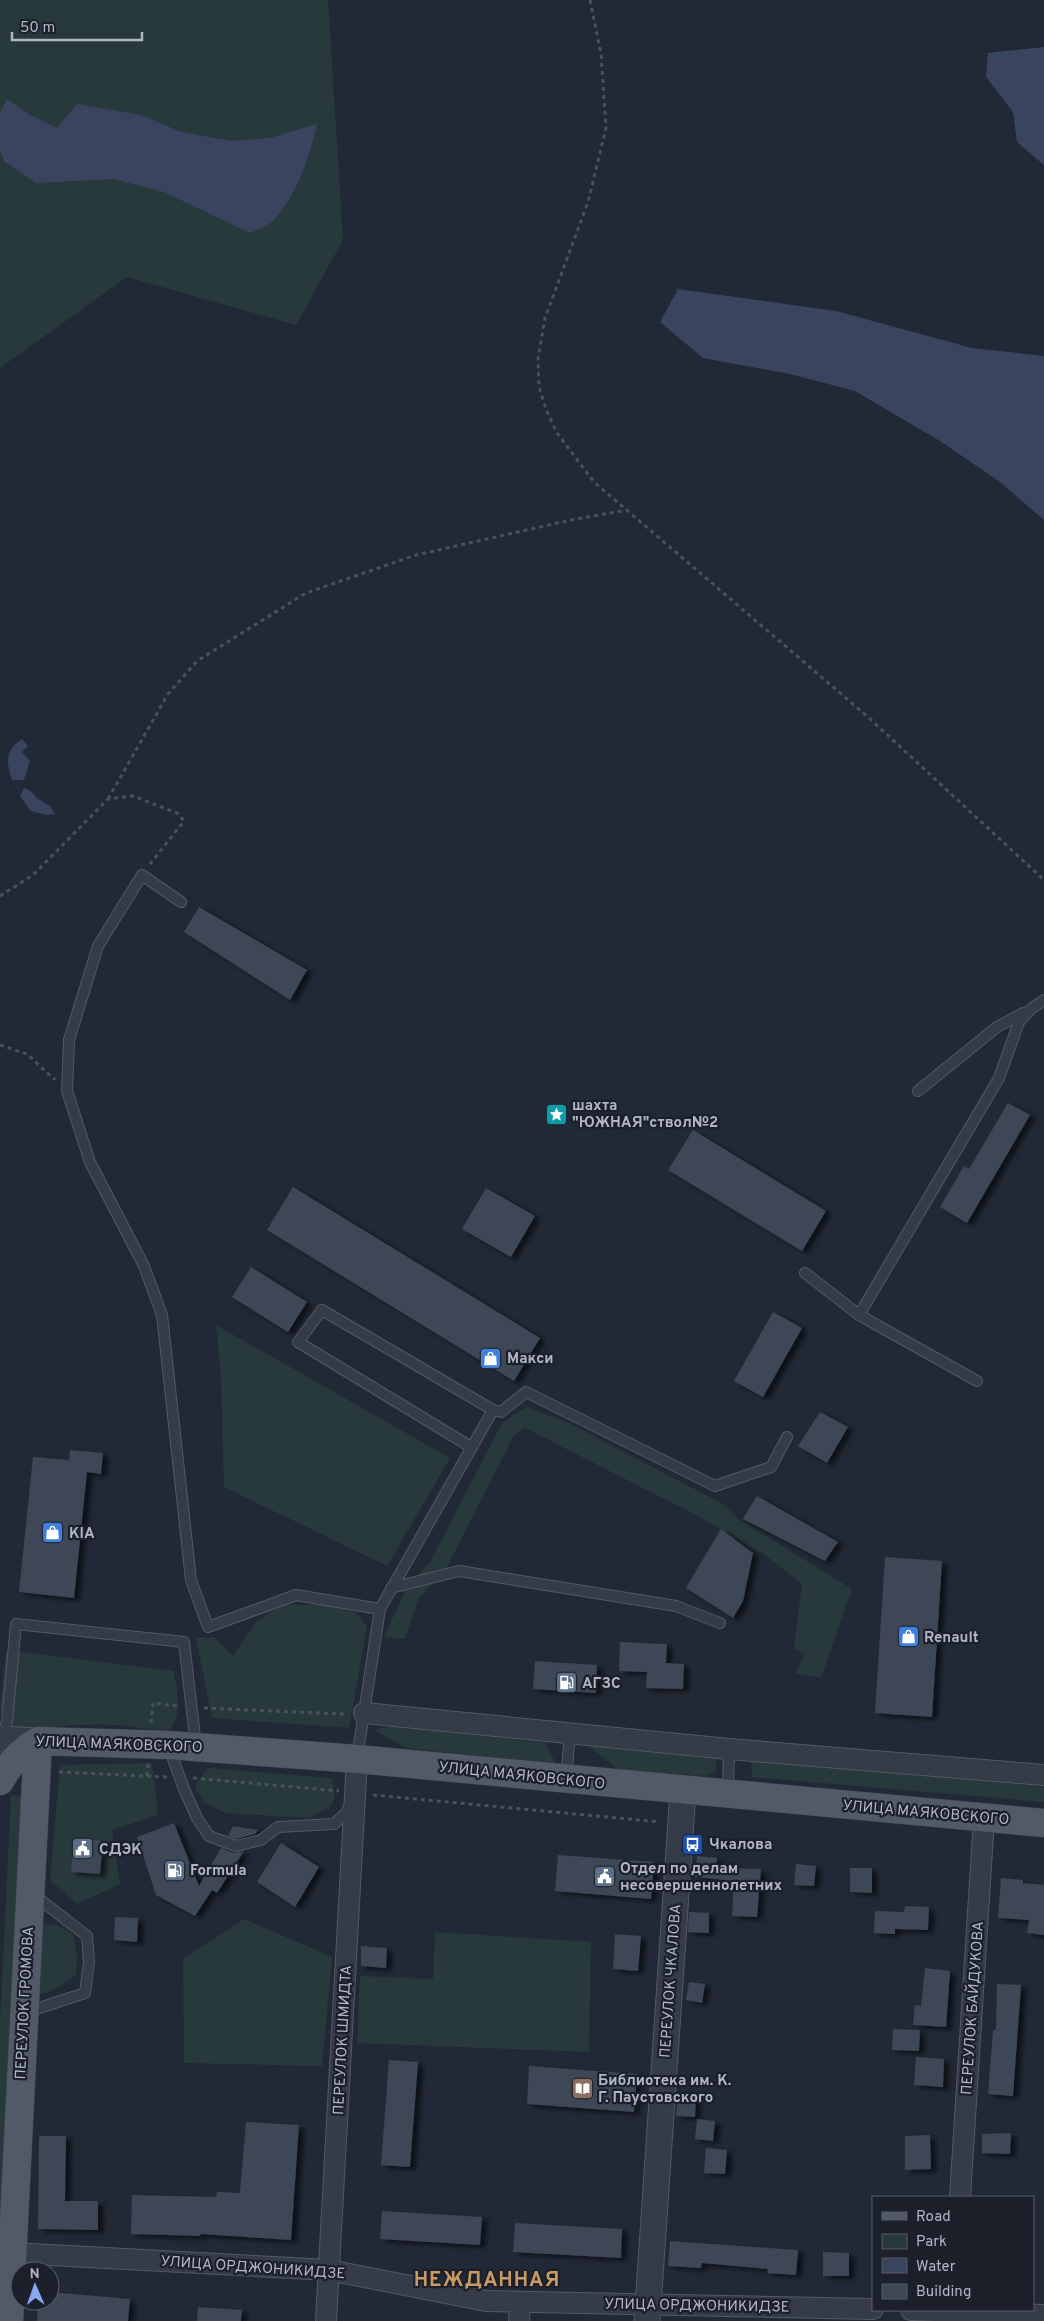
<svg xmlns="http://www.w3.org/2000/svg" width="1044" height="2321" viewBox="0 0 1044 2321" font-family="Overpass,sans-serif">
  <defs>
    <filter id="shadow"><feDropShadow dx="5.5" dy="3" stdDeviation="2.5" flood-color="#0009"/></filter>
  </defs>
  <rect width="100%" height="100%" fill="#222936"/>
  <path fill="#28393b" d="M0,0H328L343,240L296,325L127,277L0,368Z
    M216,1325L450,1458L387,1566L224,1487L221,1378Z
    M526,1407L569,1423L723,1504L738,1519L852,1589L821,1678L795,1673L804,1655L794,1648L802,1584L765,1555L700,1517L525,1428L514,1435L445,1571L419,1598L405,1639L384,1637L407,1587L430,1562L502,1423Z
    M327,1604L356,1612L367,1627L349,1728L212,1718L196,1638L214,1637L233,1656L256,1622L282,1605Z
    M6,1650L174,1671C176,1690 184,1715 169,1730C151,1730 133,1726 115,1725C82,1723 49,1727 17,1731L4,1720L0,1709Z
    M391,1726L545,1743L556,1764L407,1748L374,1730Z
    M588,1746L716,1758V1771L708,1776L619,1770Z
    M751,1758L1044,1787V1802L752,1777Z
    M152,1763L158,1815L112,1830L120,1884L77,1904L50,1880L60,1765Z
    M208,1768L332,1778L335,1795L331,1806L310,1818L225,1813L205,1803L196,1790V1784Z
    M11,1795L26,1796L0,2321V2024Z
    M244,1919L332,1957L322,2066L184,2063L183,1959Z
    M43,1924L58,1926L73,1934L77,1956L76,1975L54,1990L40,1994Z
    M435,1932L591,1942L589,2052L357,2043L360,1976L433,1979Z"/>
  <path fill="#39455f" d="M1044,47V165L1017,142L1013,112L986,77L988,53Z
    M7,99L30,115L57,128L77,104L141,115L181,132L231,141L270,138L317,124C309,158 298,193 274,220C268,226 257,230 250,233L164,192L114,179L36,183L5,162L0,150V112Z
    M678,289L836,311L972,348L1044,356V520L1000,482L940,441L855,391L790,374L703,358L660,322Z
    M22,739L28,746L22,752L30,761L24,780H12C6,763 5,750 22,739Z
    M24,788C33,790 33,796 40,800C49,806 49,804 55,814L46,815L31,811L20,796Z"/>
  <path fill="#3e4756" filter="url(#shadow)" d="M199,907L307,970L290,1000L184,932Z
    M1008,1103L1030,1115L967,1223L940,1207L964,1166L969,1169Z
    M693,1130L826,1211L802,1251L668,1170Z
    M293,1187L540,1338L514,1381L267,1230Z
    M486,1188L535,1216L511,1257L462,1229Z
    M251,1267L307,1302L288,1332L232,1297Z
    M773,1312L802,1328L763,1397L734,1381Z
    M820,1412L848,1427L827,1463L798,1446Z
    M70,1450L103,1453L101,1474L87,1472L74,1598L19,1592L33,1457L69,1460Z
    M757,1496L838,1542L825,1561L743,1519Z
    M721,1529L753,1553L743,1601L733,1618L686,1588Z
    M885,1557L942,1561L932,1717L875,1713Z
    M620,1642L667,1644L666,1663L684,1664L683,1689L646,1688L647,1672L619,1671Z
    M535,1661L597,1665L596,1693L533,1689Z
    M174,1823L199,1886L221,1848L234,1853L244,1851L217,1893L212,1890L195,1916L156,1895L137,1837Z
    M233,1826L258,1830L255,1834L236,1839L228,1836Z
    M74,1838L103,1841L100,1874L71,1872Z
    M281,1843L319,1867L295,1907L257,1882Z
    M558,1855L654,1862L651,1899L555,1891Z
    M697,1856L717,1858L716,1868L761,1869L757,1917L732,1916L734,1881L695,1877Z
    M796,1864L816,1866L814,1886L794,1885Z
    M850,1868H872V1893L850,1892Z
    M1001,1878L1023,1880V1883L1044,1885V1935L1027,1933L1029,1920L998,1918Z
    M905,1906L929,1907L928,1930L895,1929V1934L874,1933L875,1911L904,1912Z
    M689,1912L709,1913V1933L688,1932Z
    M115,1917L138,1918L137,1942L114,1940Z
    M615,1934L641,1936L638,1971L613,1969Z
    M361,1946L387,1948L386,1968L361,1966Z
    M925,1968L950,1971L946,2027L913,2025L915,2005L921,2006Z
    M689,1982L705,1984L702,2003L686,2000Z
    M997,1984L1021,1985L1013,2096L988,2094L993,2030H996Z
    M893,2029L920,2030L919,2051L892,2050Z
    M916,2057L944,2059L943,2087L914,2085Z
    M389,2060L418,2062L410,2167L381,2165Z
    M529,2066L637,2074L634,2112L527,2104Z
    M678,2094L696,2095L695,2117L676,2116Z
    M697,2119L715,2121L713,2141L695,2139Z
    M246,2122L299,2125L291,2240L201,2234L200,2236L131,2234L132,2195L216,2197L217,2192L240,2193Z
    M1011,2133L1010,2154L982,2153V2134Z
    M930,2135L931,2169L905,2170V2136Z
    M39,2136H66L65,2201H98V2230L38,2229Z
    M706,2148L727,2150L725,2174L704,2173Z
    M382,2211L482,2217L480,2245L380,2239Z
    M515,2223L622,2229L621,2258L513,2252Z
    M670,2241L798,2250L796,2275L767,2273L768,2269L702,2263L701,2268L668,2266Z
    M823,2252L849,2253V2276H823Z
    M50,2292L130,2299L128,2321H37L39,2301H50Z
    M198,2307L242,2310L241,2321H197Z"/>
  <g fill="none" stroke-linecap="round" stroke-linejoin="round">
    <defs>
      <path id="service" d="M181,902L142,875L98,946L69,1040L67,1091L90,1162L144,1266L162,1315L191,1580L208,1627L296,1595L380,1609
        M918,1091L997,1027L1023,1013
        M805,1273L859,1315
        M977,1381L859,1315L999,1078L1019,1022L1031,1009L1044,1000
        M493,1410L501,1412L526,1392L715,1486L771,1467L787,1437
        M391,1588L459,1571L676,1606L720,1623
        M2,1739L7,1721L16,1624L184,1642L196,1746
        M169,1748L184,1789L197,1818L209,1836L236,1846L261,1840L278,1827L334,1824L345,1814L351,1804
        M357,1758L380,1609L493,1410L322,1310L298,1342L471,1447
        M566,1778L570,1734
        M728,1793L729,1749
        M27,2012L85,1993L89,1962L87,1936L34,1895"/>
      <path id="minor" d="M364,1713L729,1749L1044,1775
        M960,2197L984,1818
        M12,2253L329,2270L486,2301L873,2309
        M911,2310L1044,2315
        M326,2321L357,1759
        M519,2321L520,2302"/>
      <path id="tertiary" d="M0,1739L38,1741
        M647,2321L683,1791"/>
      <path id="primary" d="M38,1741L168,1745L357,1759L1044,1823
        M0,1781C10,1763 20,1752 38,1741L9,2321"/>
    </defs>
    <use href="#service" stroke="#535965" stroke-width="12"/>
    <use href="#minor" stroke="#535965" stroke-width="22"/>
    <use href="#tertiary" stroke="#535965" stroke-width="27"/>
    <use href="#primary" stroke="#3f4450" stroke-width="29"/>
    <path stroke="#465459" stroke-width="3" stroke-dasharray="4 4" stroke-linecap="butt" d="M590,0L601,54L606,128L588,202L545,318L538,359L539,387L546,409L557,433L594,482L868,717L1044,880
      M108,799L168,694L197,661L306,593L416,555L571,520L627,510
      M0,896L33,875L108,799L133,796L177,813L184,821L150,864
      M0,1045L27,1054L55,1080
      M204,1708L342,1714L347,1711
      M151,1723L153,1703L178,1706
      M59,1772L167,1777
      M147,1776L148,1764
      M193,1778L339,1791
      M373,1795L660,1822"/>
    <use href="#service" stroke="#353b47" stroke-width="10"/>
    <use href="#minor" stroke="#353b47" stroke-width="20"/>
    <use href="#tertiary" stroke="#353b47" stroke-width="25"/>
    <use href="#primary" stroke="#535a67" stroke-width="28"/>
  </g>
  <defs>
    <symbol id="sight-square" viewBox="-11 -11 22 22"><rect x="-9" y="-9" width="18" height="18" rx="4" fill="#0f9aa8" stroke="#1b202b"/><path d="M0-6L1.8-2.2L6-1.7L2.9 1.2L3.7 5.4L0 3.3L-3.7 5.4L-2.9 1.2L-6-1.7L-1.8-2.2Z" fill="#fff"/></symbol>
    <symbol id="shop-square" viewBox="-11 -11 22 22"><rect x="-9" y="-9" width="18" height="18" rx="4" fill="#3f7fe0" stroke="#1b202b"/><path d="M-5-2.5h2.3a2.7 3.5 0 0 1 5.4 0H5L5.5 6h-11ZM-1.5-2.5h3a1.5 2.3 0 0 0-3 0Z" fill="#fff"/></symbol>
    <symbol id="fuel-square" viewBox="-11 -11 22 22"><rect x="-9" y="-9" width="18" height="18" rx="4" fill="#5c6f8a" stroke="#1b202b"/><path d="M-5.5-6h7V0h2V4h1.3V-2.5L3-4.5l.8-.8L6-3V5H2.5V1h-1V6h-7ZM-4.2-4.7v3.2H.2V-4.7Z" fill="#fff"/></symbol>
    <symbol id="bus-square" viewBox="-11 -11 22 22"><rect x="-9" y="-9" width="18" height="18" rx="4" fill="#1a4fb4" stroke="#1b202b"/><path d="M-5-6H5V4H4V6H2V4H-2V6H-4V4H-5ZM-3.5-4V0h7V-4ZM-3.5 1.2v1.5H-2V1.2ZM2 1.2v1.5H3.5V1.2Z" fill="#fff"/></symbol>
    <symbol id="civic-square" viewBox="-11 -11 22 22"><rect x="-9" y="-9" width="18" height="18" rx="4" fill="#5c6f8a" stroke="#1b202b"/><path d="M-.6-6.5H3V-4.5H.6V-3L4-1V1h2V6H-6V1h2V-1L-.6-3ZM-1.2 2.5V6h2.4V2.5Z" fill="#fff"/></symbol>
    <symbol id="library-square" viewBox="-11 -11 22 22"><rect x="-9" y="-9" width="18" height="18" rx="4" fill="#8d6e63" stroke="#1b202b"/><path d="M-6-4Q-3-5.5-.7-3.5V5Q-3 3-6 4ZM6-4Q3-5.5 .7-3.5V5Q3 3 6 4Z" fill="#fff"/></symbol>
  </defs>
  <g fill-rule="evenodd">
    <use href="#sight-square" x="544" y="1102" width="25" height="25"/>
    <use href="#shop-square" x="478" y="1346" width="25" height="25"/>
    <use href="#shop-square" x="40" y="1520" width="25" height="25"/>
    <use href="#shop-square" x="896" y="1624" width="25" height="25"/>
    <use href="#fuel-square" x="554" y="1670" width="25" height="25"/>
    <use href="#bus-square" x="680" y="1832" width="25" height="25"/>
    <use href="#civic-square" x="70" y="1836" width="25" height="25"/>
    <use href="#fuel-square" x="162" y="1858" width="25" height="25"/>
    <use href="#civic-square" x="592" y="1864" width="25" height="25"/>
    <use href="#library-square" x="570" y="2076" width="25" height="25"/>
  </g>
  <g text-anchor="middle" stroke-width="4.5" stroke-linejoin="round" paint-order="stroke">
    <g font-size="15" font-weight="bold" fill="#b0b6c3" stroke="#1b202b" text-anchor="start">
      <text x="572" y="1110">шахта<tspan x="572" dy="17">"ЮЖНАЯ"ствол№2</tspan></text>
      <text x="507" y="1363">Макси</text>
      <text x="69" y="1538">KIA</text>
      <text x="924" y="1642">Renault</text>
      <text x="582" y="1688">АГЗС</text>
      <text x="709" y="1849">Чкалова</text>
      <text x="99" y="1854">СДЭК</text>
      <text x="620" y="1873">Отдел по делам<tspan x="620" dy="17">несовершеннолетних</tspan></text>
      <text x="190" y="1875">Formula</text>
      <text x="598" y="2085">Библиотека им. К.<tspan x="598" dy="17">Г. Паустовского</tspan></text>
    </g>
    <g font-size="15" fill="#b0b6c3" stroke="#1b202b">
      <text transform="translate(119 1744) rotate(2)" y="5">УЛИЦА МАЯКОВСКОГО</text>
      <text transform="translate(522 1775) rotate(6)" y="5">УЛИЦА МАЯКОВСКОГО</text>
      <text transform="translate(926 1812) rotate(5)" y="5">УЛИЦА МАЯКОВСКОГО</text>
      <text transform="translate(670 1981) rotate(-86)" y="5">ПЕРЕУЛОК ЧКАЛОВА</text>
      <text transform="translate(24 2003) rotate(-87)" y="5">ПЕРЕУЛОК ГРОМОВА</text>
      <text transform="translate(972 2008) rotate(-86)" y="5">ПЕРЕУЛОК БАЙДУКОВА</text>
      <text transform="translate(342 2040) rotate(-87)" y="5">ПЕРЕУЛОК ШМИДТА</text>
      <text transform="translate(253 2267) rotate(4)" y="5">УЛИЦА ОРДЖОНИКИДЗЕ</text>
      <text transform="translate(697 2305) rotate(1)" y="5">УЛИЦА ОРДЖОНИКИДЗЕ</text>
    </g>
    <g font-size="20" font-weight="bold" letter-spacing="1" fill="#ca9a64" stroke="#1b202b">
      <text x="487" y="2286">НЕЖДАННАЯ</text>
    </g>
  </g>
  <rect x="872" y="2196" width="162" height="115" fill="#1b202b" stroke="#575c68"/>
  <rect x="882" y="2212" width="25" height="8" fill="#535a67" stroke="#575c68"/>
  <text x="916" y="2221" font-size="15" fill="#b0b6c3">Road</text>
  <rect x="882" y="2234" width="25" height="15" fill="#28393b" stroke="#575c68"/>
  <text x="916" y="2246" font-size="15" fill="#b0b6c3">Park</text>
  <rect x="882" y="2258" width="25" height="15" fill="#39455f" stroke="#575c68"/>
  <text x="916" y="2271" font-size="15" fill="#b0b6c3">Water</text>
  <rect x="882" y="2284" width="25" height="15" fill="#3e4756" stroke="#575c68"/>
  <text x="916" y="2296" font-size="15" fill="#b0b6c3">Building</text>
  <g transform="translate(35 2286) rotate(358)"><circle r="24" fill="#1b202b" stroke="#575c68"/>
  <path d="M0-4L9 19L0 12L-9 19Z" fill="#89a7ef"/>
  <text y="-8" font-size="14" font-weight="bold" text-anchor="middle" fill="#b0b6c3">N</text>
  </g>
  <path d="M12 32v8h130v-8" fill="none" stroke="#b0b6c3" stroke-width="2.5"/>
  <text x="20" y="32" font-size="15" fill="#b0b6c3" stroke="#1b202b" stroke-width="4" paint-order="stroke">50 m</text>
</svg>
